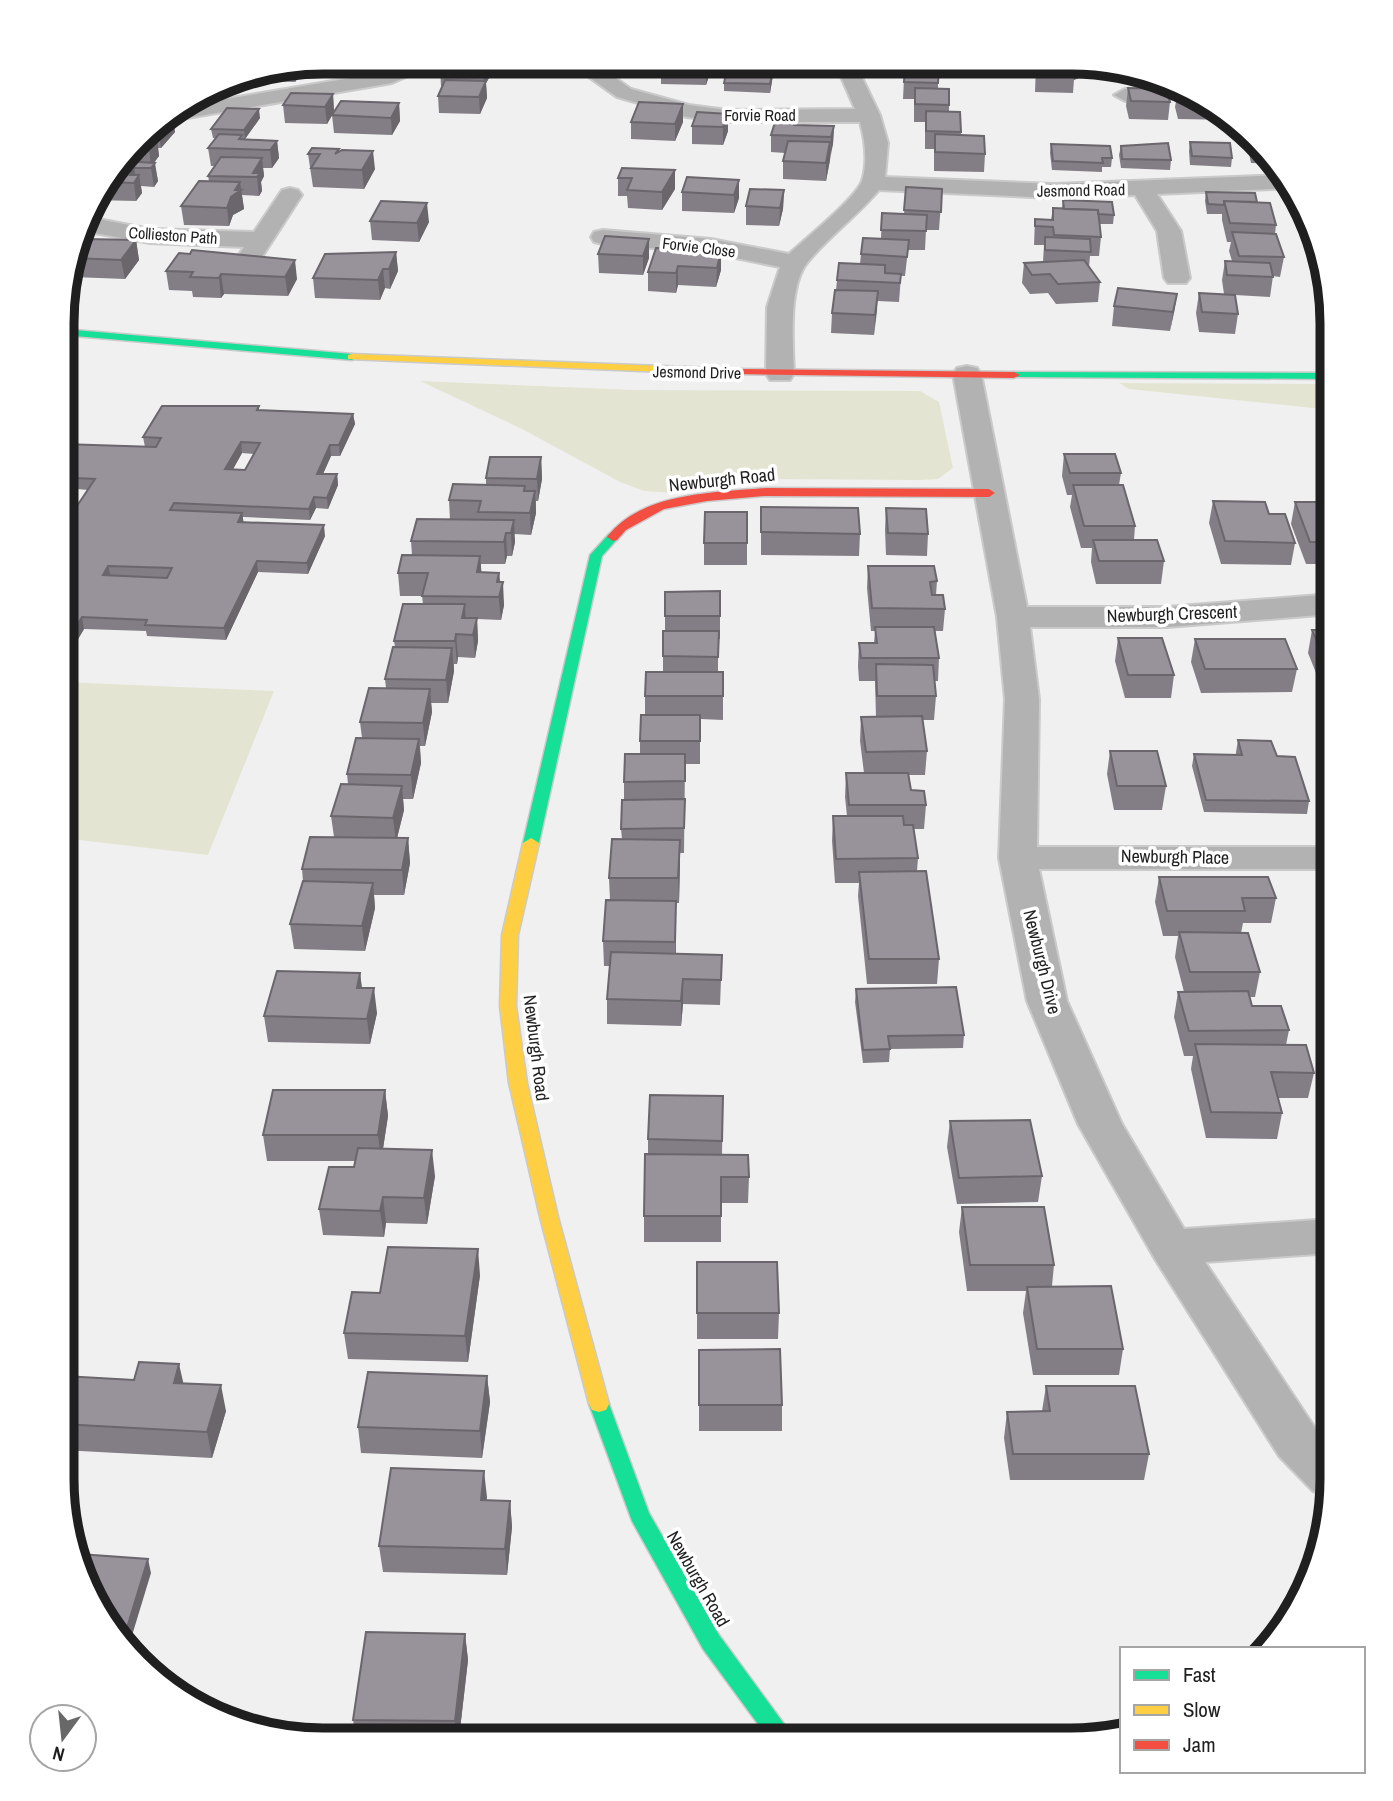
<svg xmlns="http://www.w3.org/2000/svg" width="1393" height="1801" viewBox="0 0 1393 1801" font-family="'Archivo Narrow',sans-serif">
  <rect width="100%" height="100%" fill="#f1f0f1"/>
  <path fill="#e3e5d2" d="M420,381L634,390L920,391L939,402L953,468L938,479L920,480L762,479L713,484L673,493L644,491L620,482L522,429Z
    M1119,383L1332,384V410L1129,389Z
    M63,682L274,691L208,855L62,838Z"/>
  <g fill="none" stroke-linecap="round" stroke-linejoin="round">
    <defs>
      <path id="street" d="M409,62H434L431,66L392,83L170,121L162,119L185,106L386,72Z
        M526,62H579L599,66L631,89L689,105L727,110L855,109L835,63H855L880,115L888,143L885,177L1054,184L1284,175L1292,188L1157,194L1181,231L1190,278L1186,283H1168L1164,278L1157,231L1135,195L1054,198L879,190C857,216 827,238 807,263C788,287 793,344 794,374L790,380H770L766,374L767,307L780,267L711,253L603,244L594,242L591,237L594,232L603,230L711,239L789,254C805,239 855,199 862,181C868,162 865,140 860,122H727L687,117L617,97L586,75L536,68Z
        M1169,88L1195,98L1125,101L1114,95L1125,89Z
        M290,188L298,190L302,195L258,263H240L237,258L244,247L150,243L83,231L88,217L150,229L254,232L282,190Z
        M967,366L977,368L981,374L1027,607H1167L1332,594V614L1167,627H1030L1039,699L1037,847H1331V869H1039L1067,1001L1122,1124L1184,1229L1331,1219V1253L1205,1262L1315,1428L1331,1444V1497L1313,1491L1279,1456L1155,1259L1078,1124L1027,1001L999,858L1005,699L997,617L953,374L957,368Z"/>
      <path id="fast" d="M63,329L352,354L357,357L352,360L63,335Z
        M1014,372L1332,373V379L1010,377V373Z
        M613,533L619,537L602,556L539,843L531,848L526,846L523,843L590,555L609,534Z
        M599,1396L606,1398L609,1404L649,1513L719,1635L795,1739H769L703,1649L632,1521L589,1404L592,1398Z"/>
      <path id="slow" d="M352,354L738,369L744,372L738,375L348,359V355Z
        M531,838L539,843L518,935L516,1006L527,1083L558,1217L609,1404L606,1410L599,1412L592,1410L589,1404L540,1217L509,1083L500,1006L502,935L523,843Z"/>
      <path id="jam" d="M738,369L1014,372L1020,375L1014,378L734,374V370Z
        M765,488L989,489L995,493L989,497L765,496L707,501L664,509L626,530L617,540L613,541L607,537C642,492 713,493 765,488Z"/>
    </defs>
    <use href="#street" stroke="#cbcacb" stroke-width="4"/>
    <use href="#fast" stroke="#cbcacb" stroke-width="3"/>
    <use href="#slow" stroke="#cbcacb" stroke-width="3"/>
    <use href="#jam" stroke="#cbcacb" stroke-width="3"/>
    <use href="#street" fill="#b2b2b2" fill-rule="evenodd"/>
    <use href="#fast" fill="#16e098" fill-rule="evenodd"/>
    <use href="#slow" fill="#ffcf43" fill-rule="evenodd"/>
    <use href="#jam" fill="#f24e42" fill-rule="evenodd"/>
  </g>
  <path fill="#837e85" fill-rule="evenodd" d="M325,61H375L370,69L326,68Z
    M488,62L489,78L486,83L487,98L480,114L439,113L438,96L443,86H441L440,69Z
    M763,63H799L798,64Z
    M894,63H938V89L949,105V112H960L961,135L985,154L984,172L934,171V149H925V122H914V99H903L904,78L893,77Z
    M1041,63L1105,64L1097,70L1094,68V71L1074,80L1073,93L1035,92L1036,65L1040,66Z
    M302,65L303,71L295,82L253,81L252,73Z
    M710,73L706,85L661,84V75Z
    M773,75L770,93L724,91V83Z
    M229,80L222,90L214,89Z
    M1128,88L1170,102L1168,120L1129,119L1126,106Z
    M1178,91L1216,106L1233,120L1178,119L1175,107Z
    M333,94L334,112L327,124L285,123L283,105Z
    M399,103L400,121L392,135L334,133L332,115Z
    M683,104V122L675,141L631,139V122Z
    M172,114L175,132L161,148H158L159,156L154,163L158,181L154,187L141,186L142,193L136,201L94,200L96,192L151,126Z
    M728,114V131L723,145L692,144V126Z
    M260,118L245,139L277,141L279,158L272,168H263L264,176L261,182L262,191L259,196L242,195L244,209L233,215L229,226L184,225L181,206L209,181L208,176L215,166H211L208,148L216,138H213L211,129Z
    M795,125L834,126L833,144L826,181L783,179V161L785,153L771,152V135Z
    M1249,140L1267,151L1276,164L1251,163L1248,149Z
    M1190,142L1232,158L1231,167L1190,165L1189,151Z
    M1051,144L1112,158L1111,167H1102V172L1052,170L1050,153Z
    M1121,146L1171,160L1170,170L1121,168L1119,155Z
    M339,149V152L375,169L364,189L313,187L308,154Z
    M622,168L675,189L662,210L628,208L627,196H618V178Z
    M739,180V198L734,213L682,211V192Z
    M906,187L942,189L939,230H926L925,250H908L905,276H901L899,302L877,301L874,335L831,333L832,313L836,290L837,280L860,264L861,254L881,238L882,213L904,214Z
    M784,190L783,209L779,226L746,225V206Z
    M1206,192L1257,202L1276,225L1275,234L1284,257L1280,277L1273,276L1270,297L1235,295L1238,314L1235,334L1199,332L1196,313L1199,293L1224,294L1222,280L1225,261H1232L1229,251L1231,242H1227L1222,220V214H1207L1205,201Z
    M1063,200L1114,215L1113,224H1099L1101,237L1099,256H1090L1089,267L1100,282L1098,302L1056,304L1048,293L1030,294L1022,283L1024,263L1043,262L1044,245H1034L1035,219L1051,220L1053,208H1062Z
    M370,221L429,222L419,242L372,240Z
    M605,236L649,258L643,275L599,273L598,254Z
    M136,240L139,260L125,279L73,277L71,267L78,247Z
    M721,251V270L716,287L678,285L676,293L648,291V272Z
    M396,252L398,271L390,289L385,288L380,300L315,298L313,278Z
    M179,253L297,279L288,296L224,294L221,298L193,297L192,291L169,290L166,271Z
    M1177,294L1170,331L1112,326L1114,306Z
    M259,406V410L353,414L355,424L340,456H331L323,474H337L338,485L328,509L316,508L310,520L243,517V522L325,536L308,574L258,572L226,640L147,636L146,631L84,629L71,651H63V444L145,447L143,437ZM242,453L254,454L245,470L233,469ZM77,489L88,490L75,509H64Z
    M1064,454L1121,473L1119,485L1135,526L1134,540L1164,561L1161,584H1096L1091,562L1092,548H1081L1070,507L1072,495H1067L1062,476Z
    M541,457L542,479L538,501H536V513L531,535L514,534L515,542L512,556H507L505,564H481V572L499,573L504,605L501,620L477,619L478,641L475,658L458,657L457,664H454V671L448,703H431L432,712L425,746H420L421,763L413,799H403L404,810L397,838H408L410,863L404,895H374L375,908L365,951L294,949L290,924L303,881L302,869L334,837L331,816L348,784L347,774L362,738L360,722L386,688L385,679L395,647L394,641L423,604L422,596H400L398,573L412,555L411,541L450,520L449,500L486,485V478Z
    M1213,501L1269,514L1295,543L1291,565L1221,564L1209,523Z
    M1295,502H1332V564H1306L1291,524Z
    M761,507L860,534L859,556L761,555Z
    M886,508L928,534L927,556L886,555L885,530Z
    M747,512V565H704V543Z
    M868,566L937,581L936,595L945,609L943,631H935L939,658L938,681H934L936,696L934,720H922L927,751L925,775H909L911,790L926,805L924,829H914L918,858L917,871L939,959L937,984H867L858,896L859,883H835L832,841L833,816H847L845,797L846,773H864L860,741L861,717H876L875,681H859L858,666L859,643H874L875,631H871L867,588Z
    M665,592L720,616V639H718V672H723V720L700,719V764H685L684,853H680L679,903H676V954L722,955L720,1005L683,1004L681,1026L607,1024V999L610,966H604L603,941L610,900L609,878L622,839L621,829L624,800V782L640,754V741L645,715V696L663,672V631H665Z
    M1312,630H1332V683H1320L1308,653Z
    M1118,638L1174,675L1171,698H1125L1115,661Z
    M1195,639L1297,669L1292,692L1201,693L1191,662Z
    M1238,740L1277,756L1309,801L1307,814L1204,812L1192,766L1194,754L1236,755V752Z
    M1318,743H1332V805L1316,755Z
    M1110,751L1166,786L1162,810H1114L1107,774Z
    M1159,877L1276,898L1271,923H1243L1241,933L1260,972L1255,997H1250L1252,1006L1289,1030L1286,1045L1314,1073L1308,1098H1278L1282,1113L1277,1139L1206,1138L1191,1069L1193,1056H1184L1174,1017L1178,992H1184L1175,957L1178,936H1163L1155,902Z
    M1326,895H1331V933L1323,907Z
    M360,973L362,988L377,1013L370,1044L268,1042L264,1016Z
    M856,989L964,1035L963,1048L890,1049L889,1062L863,1063L855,1002Z
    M385,1090L388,1116L383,1149L435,1176L427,1224L386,1223L384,1237L323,1235L319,1209L354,1167L355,1161H267L263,1135Z
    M723,1096L722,1155L749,1177L748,1203H721V1242H644V1216L648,1154V1139Z
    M950,1121L1042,1176L1038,1202L957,1204L947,1147Z
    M962,1207L1054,1265L1052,1286L1123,1349L1119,1375H1033L1023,1313L1026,1291H967L959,1232Z
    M697,1262L779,1313L778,1339H697Z
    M480,1275L468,1362L348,1359L344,1333L380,1293Z
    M699,1350L782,1405V1431H699Z
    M487,1376L490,1402L482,1458L361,1453L358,1427Z
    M61,1382L183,1383L226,1411L212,1458L61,1450Z
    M1046,1386L1149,1454L1144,1480H1010L1004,1438L1007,1412L1042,1411Z
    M487,1497L486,1500L510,1501L512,1527L507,1575L383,1572L379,1546Z
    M465,1634L468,1660L459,1738H356L353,1720Z"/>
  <path fill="#6a666c" d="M369,61H375L370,69Z
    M488,62L489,78L486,83L487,98L480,114L479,97L484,86L483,71Z
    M1075,63L1094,64V71L1074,80V76H1072L1073,64Z
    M1098,64H1105L1112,66L1097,70Z
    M302,65L303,71L295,82L293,66Z
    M710,65V73L706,85V77Z
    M774,66L773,75L770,93V84Z
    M229,80L222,90L221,85Z
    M333,94L334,112L327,124L325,107Z
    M399,103L400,121L392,135L391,118Z
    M683,104V122L675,141V124Z
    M259,109L260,118L245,139L244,130Z
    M172,114L175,132L161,148L158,130Z
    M728,114V131L723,145V127Z
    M834,126L833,144L830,155L831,137Z
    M157,138L159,156L151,166L149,148Z
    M277,141L279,158L272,168L270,150Z
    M830,142V160L826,181V163Z
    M373,151L375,169L364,189L362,170Z
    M262,158L264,176L261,182L262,191L259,196L257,177L253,173Z
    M155,163L158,181L154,187L151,168Z
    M134,168L136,179L139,175L142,193L136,201L134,183L130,175Z
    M675,170V189L662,210V192Z
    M739,180V198L734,213V195Z
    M240,182L244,209L233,215L229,226L227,208L231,197Z
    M784,190L783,209L779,226L780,208Z
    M427,203L429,222L419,242L417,223Z
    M649,239V258L643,275V256Z
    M136,240L139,260L125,279L121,260Z
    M721,251V270L716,287L717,268Z
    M396,252L398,271L390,289L389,269Z
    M295,260L297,279L288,296L285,277Z
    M678,266V285L676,293V273Z
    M383,269L385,288L380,300L378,280Z
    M221,274L224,294L221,298L219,278Z
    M878,291L877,311L874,335L875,315Z
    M1177,294L1174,313L1170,331L1173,312Z
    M353,414L355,424L340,456L339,445Z
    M241,442L242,453L227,480L225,469Z
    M330,445L331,456L318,485L317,474Z
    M541,457L542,479L538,501L537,479Z
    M337,474L338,485L328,509L327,498Z
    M75,478L77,489L63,511V496Z
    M535,491L536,513L531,535L530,513Z
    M314,497L316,508L310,520L309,509Z
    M242,513L244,524L238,522Z
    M514,520L515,542L512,556L511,533Z
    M324,525L325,536L308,574L307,563Z
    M506,533L507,556L505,564L504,542Z
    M480,556L482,578L477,572Z
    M257,561L258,572L226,640L224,628Z
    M108,566L111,577L103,575Z
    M499,573L500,593L503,582L504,605L501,620L497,582Z
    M465,604L466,627L462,618Z
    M82,617L84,629L71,651L69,639Z
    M477,618L478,641L475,658L473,635Z
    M456,634L458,657L457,664L455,641Z
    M452,648L454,671L448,703L446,680Z
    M430,689L432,712L425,746L423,723Z
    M419,739L421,763L413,799L411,775Z
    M402,786L404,810L396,842L393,818Z
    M408,838L410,863L404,895L402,870Z
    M680,840V864L679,903L678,878Z
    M373,883L375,908L365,951L362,926Z
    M676,901V926L675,967V942Z
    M360,973L363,998L357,988Z
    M683,979V1004L681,1026V1001Z
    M374,988L377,1013L370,1044L367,1019Z
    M385,1090L388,1116L381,1161L378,1135Z
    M432,1150L435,1176L427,1224L424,1198Z
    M383,1197L386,1223L384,1237L380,1211Z
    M478,1249L480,1275L468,1362L465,1336Z
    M179,1364L185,1390L174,1383Z
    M487,1376L490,1402L482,1458L480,1431Z
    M221,1385L226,1411L212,1458L207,1432Z
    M484,1471L487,1497L483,1527L481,1500Z
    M510,1501L512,1527L507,1575L505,1549Z
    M148,1559L151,1573L127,1652L122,1644Z
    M465,1634L468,1660L459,1738H457L455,1721Z"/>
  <path fill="#98929b" stroke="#6a666c" stroke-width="2" fill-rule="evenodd" d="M445,62H488L483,71L440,69Z
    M664,63L710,65L706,77L661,75Z
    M752,65L774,66L770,84L724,83L727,70L750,71Z
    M1036,65L1075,67L1074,76L1036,75Z
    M905,66L939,67L938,83L904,82Z
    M445,80L486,81L479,97L438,96Z
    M915,88L949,89V105L915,104Z
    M1128,88L1166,89L1170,102L1131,101Z
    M1178,91L1207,102L1181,101Z
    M291,93L333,94L325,107L283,105Z
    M341,101L399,103L391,118L332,115Z
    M639,102L683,104L675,124L631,122Z
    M227,108L259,109L244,130L211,129Z
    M926,111L960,112L961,132L926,131Z
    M697,112L728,114L723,127L692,126Z
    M171,114H172L158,130H147L151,126Z
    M776,119L795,120L794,125L834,126L831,137L771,135Z
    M219,134L242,135L239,139L277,141L270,150L208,148Z
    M935,134L984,136L985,154L935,152Z
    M141,137L157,138L149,148H133Z
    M1249,140H1255L1267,151L1270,155L1253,154Z
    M788,141L830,142L826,163L783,161Z
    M1190,142L1230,143L1232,158L1192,156Z
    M1168,143L1171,160L1122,159L1121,146Z
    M1051,144L1110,146L1112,158H1102L1103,163L1053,161Z
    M312,148L339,149L335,154L342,150L373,151L362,170L311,168L320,154H308Z
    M221,157L262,158L253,173H260L257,177L208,176Z
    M124,158L141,159L138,162L155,163L151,168H134L130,175H139L134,183L105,182Z
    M622,168L675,170L662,192L627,190L632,178H618Z
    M687,177L739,180L734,195L682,192Z
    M199,181L240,182L235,190H241L231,197L227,208L181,206Z
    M906,187L942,189L941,212L904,210Z
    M750,189L784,190L780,208L746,206Z
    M1206,192L1255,193L1257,202L1224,201V205L1208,204Z
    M1063,200L1112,202L1114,215L1098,214V210L1064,209Z
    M381,201L427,203L417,223L370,221Z
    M1224,201L1270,203L1276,225L1230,223Z
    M1053,208L1098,210L1101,237L1054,235L1053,227L1035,226V219L1053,220Z
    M882,213L927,215L926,231L881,230Z
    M1232,232L1276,234L1284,257L1239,256Z
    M605,236L649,239L643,256L598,254Z
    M1045,237L1090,239L1091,252L1045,250Z
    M863,238L909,240L907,257L861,254Z
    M84,239L136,240L121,260L74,258L78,247Z
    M656,248L721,251L717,268L678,266L676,273L648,272Z
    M192,250L295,260L285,277L221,274L219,278L190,277L193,272L166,271L179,253L190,254Z
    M396,252L389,269H383L378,280L313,278L325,254Z
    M1084,260L1100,282L1058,284L1050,274L1032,275L1024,263Z
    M1225,261L1270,263L1273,277L1227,275Z
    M839,263L885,265V273L901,274L900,283L837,280Z
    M1118,288L1177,294L1173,312L1114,306Z
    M835,290L878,291L875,315L832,313Z
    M1199,293L1235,295L1238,314L1202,312Z
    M162,406H259L257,410L353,414L339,445H330L317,474H337L327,498L314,497L309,509L174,503L170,510L242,513L238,522L324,525L307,563L257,561L224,628L145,625L147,620L82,617L69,639H63V509H75L95,479L75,478L63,496V444L156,447L161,438L143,437ZM241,442L260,443L245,470L225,469ZM108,566L172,568L167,578L103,575Z
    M1064,454H1115L1121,473H1070Z
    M490,457H541L537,479L486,478Z
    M453,484L525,486L524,491H535L530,513L478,512L481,501L449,500Z
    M1073,485H1123L1135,526H1084Z
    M1213,501L1265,502L1269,514H1285L1295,543L1225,541Z
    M1295,502H1332V542H1310Z
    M761,507L858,508L860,534L761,532Z
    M886,508L926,509L928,534L888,533Z
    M705,512H747V543H704Z
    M417,519L514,520L511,533H506L504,542L411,541Z
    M1093,540H1157L1164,561H1099Z
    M402,555L480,556L477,572L499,573L497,582H503L499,597L422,596L428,573H398Z
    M868,566H934L937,581L930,582L932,595H943L945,609L872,608Z
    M720,591V616H665V592Z
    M403,604H465L462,618H477L473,635L456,634L455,641H394Z
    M875,627H934L939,658H861L859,643H877Z
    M1312,630H1332V660H1325Z
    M663,631H719L718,657L663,656Z
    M1118,638H1162L1174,675H1128Z
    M1195,639H1285L1297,669H1205Z
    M393,647L452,648L446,680L385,679Z
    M876,664L933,665L936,696H877Z
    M646,672H723V696H645Z
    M369,688L430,689L423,723L360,722Z
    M641,715H700V741H640Z
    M922,716L927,751L866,752L861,717Z
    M356,738L419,739L411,775L347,774Z
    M1238,740L1271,741L1277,756L1295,757L1309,801L1206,800L1194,754L1242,755Z
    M1318,743H1332V784Z
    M1110,751H1157L1166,786H1117Z
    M625,754H685V781L624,782Z
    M846,773H908L911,790L924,791L926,805H849Z
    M341,784L402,786L393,818L331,816Z
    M685,799L684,828L621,829L622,800Z
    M833,816H903L904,825H913L918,858L836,859Z
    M310,837L408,838L402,870L302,869Z
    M612,839L680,840L678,878H609Z
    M926,871L939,959H869L859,872Z
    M1159,877H1268L1276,898H1242L1245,911H1167Z
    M303,881L373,883L362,926L290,924Z
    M1326,895H1331V912Z
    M606,900L676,901L675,942L603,941Z
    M1179,932L1248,933L1260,972H1190Z
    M611,952L722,955L721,980L683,979L681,1001L607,999Z
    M277,971L360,973L357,988H374L367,1019L264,1016Z
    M956,987L964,1035L888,1036L890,1049L863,1050L856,989Z
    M1248,991L1252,1006H1281L1289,1030L1189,1031L1178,992Z
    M1195,1044L1306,1045L1314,1073L1271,1072L1282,1113L1211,1112Z
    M273,1090H385L378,1135H263Z
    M650,1095L723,1096L722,1141L648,1139Z
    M1030,1120L1042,1176L959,1178L950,1121Z
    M358,1148L432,1150L424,1198L383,1197L380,1211L319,1209L329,1167H354Z
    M645,1154L748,1155L749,1177H721V1216H644Z
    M962,1207H1044L1054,1265H970Z
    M388,1247L478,1249L465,1336L344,1333L352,1292L380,1293Z
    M697,1262H777L779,1313H697Z
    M1111,1286L1123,1349H1037L1027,1287Z
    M780,1349L782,1405H699V1350Z
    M139,1362L179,1364L174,1383L221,1385L207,1432L61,1424V1382L64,1376L134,1380Z
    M368,1372L487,1376L480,1431L358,1427Z
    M1046,1386H1135L1149,1454H1013L1007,1412L1050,1411Z
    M391,1468L484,1471L481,1500L510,1501L505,1549L379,1546Z
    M79,1554L148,1559L122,1644L88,1594Z
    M366,1632L465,1634L455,1721L353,1720Z"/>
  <g text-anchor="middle" stroke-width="7" stroke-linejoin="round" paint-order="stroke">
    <g font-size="16" fill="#1f1f20" stroke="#fff">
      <text x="760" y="121">Forvie Road</text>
      <text transform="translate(1081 190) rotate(-1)" y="6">Jesmond Road</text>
      <text transform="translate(173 235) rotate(4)" y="6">Collieston Path</text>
      <text transform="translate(699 247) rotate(7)" y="6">Forvie Close</text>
      <text transform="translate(697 372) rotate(1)" y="6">Jesmond Drive</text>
    </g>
    <g font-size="18" fill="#1f1f20" stroke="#fff">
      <text transform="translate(722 480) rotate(-6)" y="6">Newburgh Road</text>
      <text transform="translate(1172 614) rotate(-2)" y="6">Newburgh Crescent</text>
      <text transform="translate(1175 857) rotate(1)" y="6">Newburgh Place</text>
      <text transform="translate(1042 962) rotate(76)" y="6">Newburgh Drive</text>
      <text transform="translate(536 1048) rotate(83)" y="6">Newburgh Road</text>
      <text transform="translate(698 1579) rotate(60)" y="6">Newburgh Road</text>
    </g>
  </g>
  <path d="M0 0H1393V1801H0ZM323 74H1071A249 249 0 0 1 1320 323V1479A249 249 0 0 1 1071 1728H323A249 249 0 0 1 74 1479V323A249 249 0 0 1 323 74Z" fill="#fff" fill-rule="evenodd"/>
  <path fill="none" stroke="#1f1f20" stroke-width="9" d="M323 74H1071A249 249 0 0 1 1320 323V1479A249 249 0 0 1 1071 1728H323A249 249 0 0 1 74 1479V323A249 249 0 0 1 323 74Z"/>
  <rect x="1120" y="1647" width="245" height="126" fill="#ffffff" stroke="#a5a5a6" stroke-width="2"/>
  <rect x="1134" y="1670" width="35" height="10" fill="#16e098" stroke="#a5a5a6" stroke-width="2"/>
  <text x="1183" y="1682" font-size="21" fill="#1f1f20">Fast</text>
  <rect x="1134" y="1705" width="35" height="10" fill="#ffcf43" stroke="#a5a5a6" stroke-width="2"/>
  <text x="1183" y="1717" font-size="21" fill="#1f1f20">Slow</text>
  <rect x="1134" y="1740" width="35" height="10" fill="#f24e42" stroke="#a5a5a6" stroke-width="2"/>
  <text x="1183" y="1752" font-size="21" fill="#1f1f20">Jam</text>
  <g transform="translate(63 1738) rotate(195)"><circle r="33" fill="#ffffff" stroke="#a5a5a6" stroke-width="2"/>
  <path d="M0-5L12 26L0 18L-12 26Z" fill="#686869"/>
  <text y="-10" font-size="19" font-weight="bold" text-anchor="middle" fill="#1f1f20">N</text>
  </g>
</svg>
